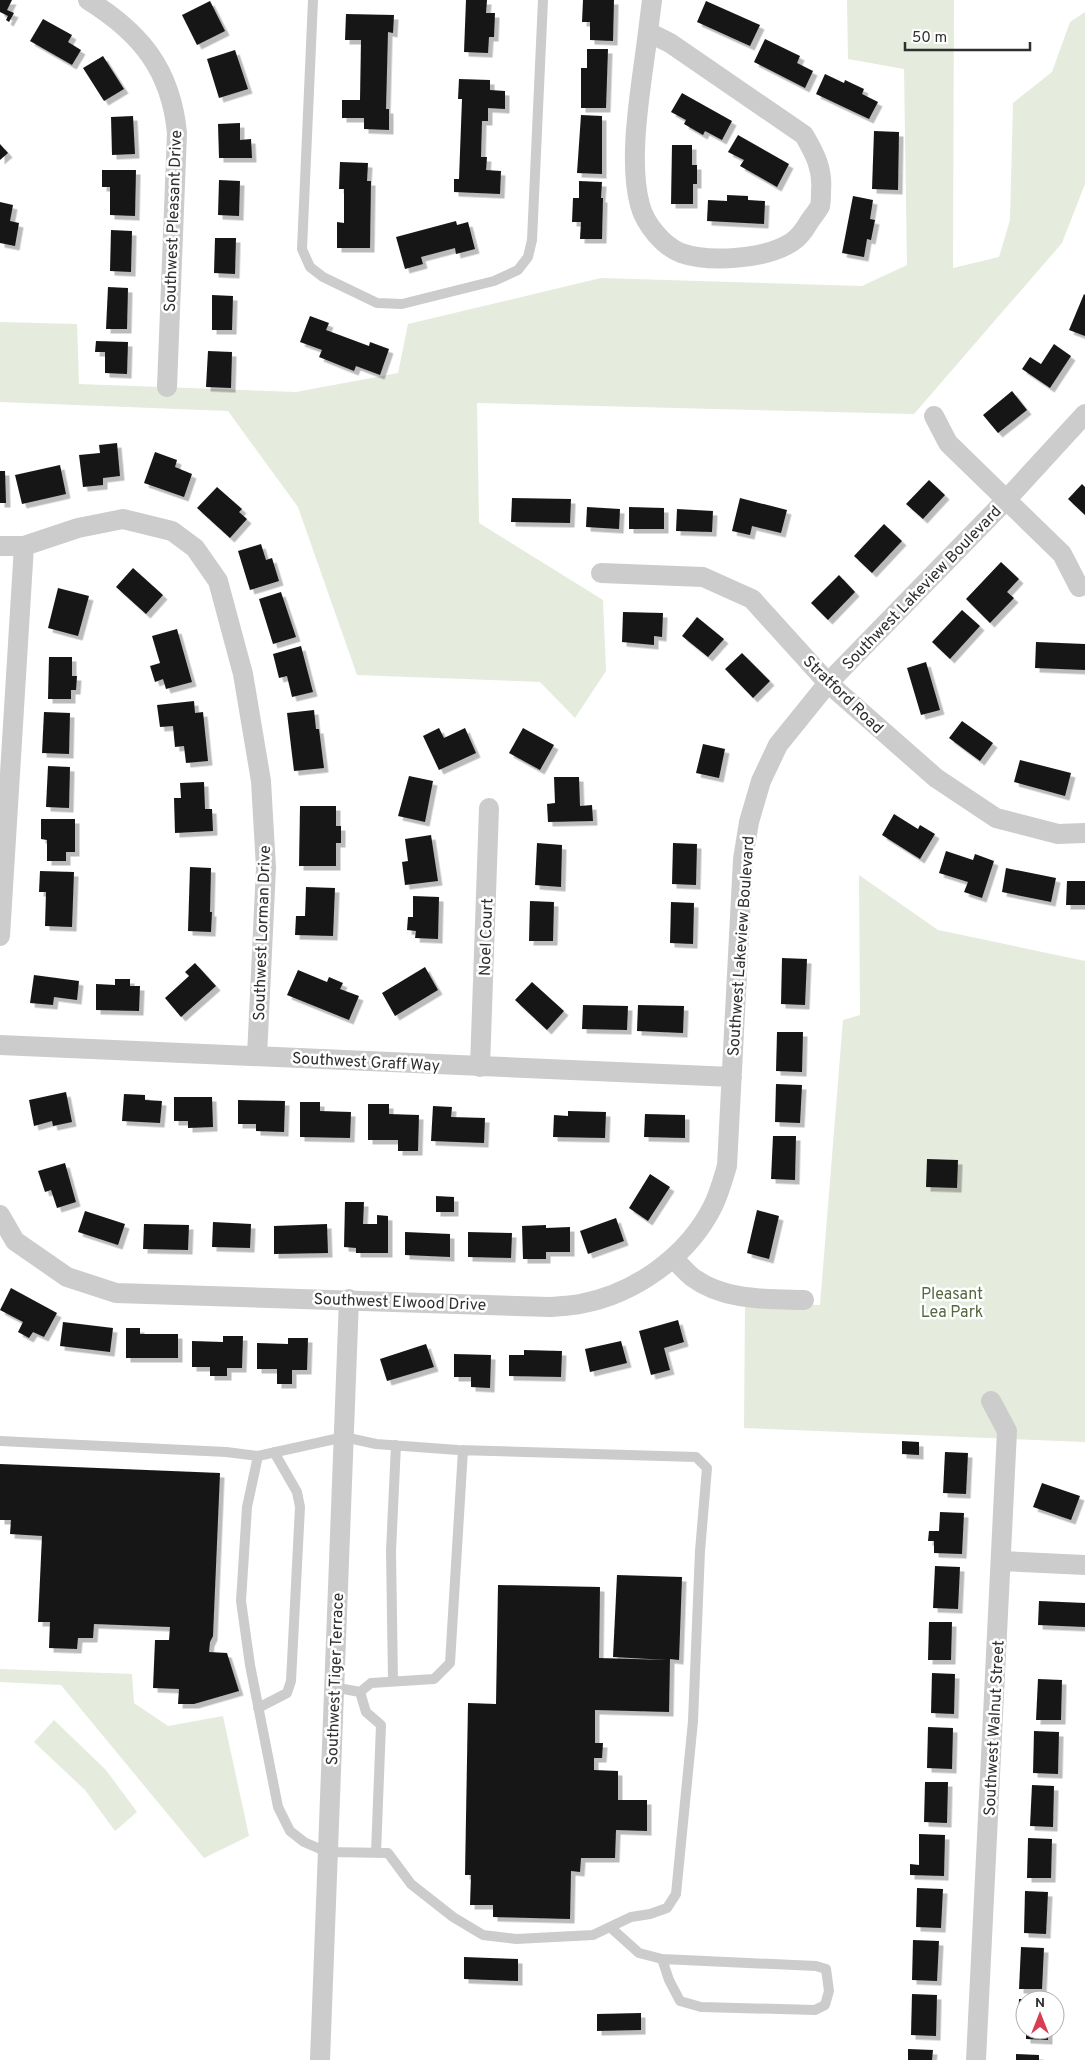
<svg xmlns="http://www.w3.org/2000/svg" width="1085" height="2060" viewBox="0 0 1085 2060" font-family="Overpass,sans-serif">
  <defs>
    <filter id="shadow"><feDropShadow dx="4.5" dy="4.5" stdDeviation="0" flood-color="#0004"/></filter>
  </defs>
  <rect width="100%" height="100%" fill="#fff"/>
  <path fill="#e5ebdd" d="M847,0H954L953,268L999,257L1010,220L1013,103L1052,72L1070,22L1085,12V184L1062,243L914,414L477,403L479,523L603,600L606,671L575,718L540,682L357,675L298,507L228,411L0,402V322L77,324L79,384L296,392L398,373L408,324L601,278L862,286L907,265L904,69L848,59Z
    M859,875L938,930L1085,961V1442L744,1428L745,1302L820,1305L843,1020L860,1015Z
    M0,1669L132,1674L134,1703L168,1726L223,1716L249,1836L204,1858L61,1685L0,1682Z
    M54,1720L106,1770L137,1812L115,1831L85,1790L34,1742Z"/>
  <path fill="#161616" filter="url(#shadow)" d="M0,0H12L7,10L14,13L9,22L6,20L8,16L0,12Z
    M466,0H487L486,13H495L494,37H489L488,53L464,52Z
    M583,0H614L613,41L590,40V22H582Z
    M210,1L225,31L197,45L182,15Z
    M706,1L760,25L750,46L697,22Z
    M346,14L394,15L393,33L388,32L386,109H389V130L364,129V118H342V100H360L361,40H345Z
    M43,19L72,35L68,42L81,50L72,65L30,41Z
    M765,39L800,56L797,63L813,71L805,88L754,62Z
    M587,49H608L606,108H581V68H587Z
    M235,50L248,89L219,98L207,59Z
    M103,56L124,89L104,101L83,68Z
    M825,74L844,83L845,80L864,89L862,94L878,102L869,119L816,94Z
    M459,79L490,80V90L505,91V109L488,108V121H482L481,157H487L486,170L501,171L500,194L454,192V179H459L462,99H458Z
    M682,93L732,121L722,140L705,131L703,135L684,124L686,120L671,112Z
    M581,115L602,116V174L577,173Z
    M133,116L135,154L112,155L111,117Z
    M240,123V140L251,139L252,158H219L218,124Z
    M874,131L899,132L898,190L872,189Z
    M738,135L789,164L777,187L740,166L744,160L728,152Z
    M0,144L8,153L0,160Z
    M672,145H692V165H697V184H693V204H671Z
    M340,162L368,163L367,181H371L370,248H337V222L344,223V189H339Z
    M102,170H136L135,216L110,215V187H102Z
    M219,180L240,181L239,216L218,215Z
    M579,181L602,182L601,198H603L602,239H580L581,222H572L573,198H579Z
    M727,195L748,196V200L765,201L764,224L707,221L708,200L727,201Z
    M853,196L873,200L870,219L875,220L871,240L867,239L864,257L842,253Z
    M0,202L13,205L10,221L19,223L15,246L0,243Z
    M456,221L457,225L468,222L475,249L456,254L455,248L421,257L423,264L405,269L396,237Z
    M111,230L132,231L131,272L110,271Z
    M215,238H236L235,274L214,273Z
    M108,287L128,288L127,329H106Z
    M1084,294L1085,295V336L1069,330Z
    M212,295L233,296L232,330H212Z
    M310,316L329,323L326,330L369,346L370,342L389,349L380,375L356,366L354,371L319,357L322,350L300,342Z
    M96,341L128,342L127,374L105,373V352H95Z
    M1054,344L1071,356L1050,388L1022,369L1030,357L1041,364Z
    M208,351L232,352L231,388L206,387Z
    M1012,391L1027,410L998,433L983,415Z
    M117,443L120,476L103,478V485L83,487L79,455L100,453L99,445Z
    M155,452L177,460L175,467L192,474L184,497L144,483Z
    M60,465L66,494L22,504L15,475Z
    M0,471H5L6,503H0Z
    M929,480L945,495L923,519L906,504Z
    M1082,484L1085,487V515L1068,499Z
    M217,487L242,509L239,512L247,519L230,538L197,508Z
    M512,498L571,499L570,523L511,522Z
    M740,498L787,510L781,533L752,526L750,535L732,531Z
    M587,507L620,509L619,529L586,527Z
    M629,507L664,508V529H629Z
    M677,509L713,511L712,532L676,531Z
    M884,524L902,541L872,573L854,556Z
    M261,544L266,560L272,558L279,581L250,590L238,551Z
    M1001,562L1019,579L1007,592L1014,598L990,623L966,599Z
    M133,568L163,595L146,614L116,587Z
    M839,575L855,592L828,620L811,603Z
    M58,588L89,596L78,636L48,628Z
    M281,592L296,637L273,644L259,599Z
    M962,610L980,626L950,659L932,642Z
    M623,612L663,613L662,637L654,636V645L622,642Z
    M697,617L724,639L708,657L682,636Z
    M177,629L192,682L166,689L163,679L155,682L150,666L160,663L152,636Z
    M1036,642L1085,644V670L1035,668Z
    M301,646L313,692L292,697L287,676L279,678L273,654Z
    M742,653L770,681L753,698L725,669Z
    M49,657H72V676H77L76,690H71V699H48Z
    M926,662L940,710L921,715L907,668Z
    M194,701L195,713L203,712L208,761L186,763L184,746L175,747L173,726L160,727L157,705Z
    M314,710L316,729H319L324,768L294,771L287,713Z
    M44,712L70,713L69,754L42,753Z
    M962,721L993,743L980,761L949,738Z
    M439,728L444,738L465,728L476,753L439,770L423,736Z
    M523,728L554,745L540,770L509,753Z
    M703,744L725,749L719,778L696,773Z
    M1020,760L1071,773L1065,796L1014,782Z
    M48,766L70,767L69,808L46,807Z
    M409,776L433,781L425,822L398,816Z
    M554,777H579L580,806L592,805L593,821L548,822L547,804L555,803Z
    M204,782L205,809H212L213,831L175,833L174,798H181L180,783Z
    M300,806H336V826H341V843H336V866H299Z
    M894,814L918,829L920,825L935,834L920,859L882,835Z
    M41,819H75V852H66V861H47V840L41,839Z
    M431,835L438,881L405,885L402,862L408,861L405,839Z
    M537,843L562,845L561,887L535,885Z
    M673,843L697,844L696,885L672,884Z
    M946,851L973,860L975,854L994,861L982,898L964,892L968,882L939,873Z
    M190,867L211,868L210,912H212L211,932L188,931Z
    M1006,868L1056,878L1051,902L1002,892Z
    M40,871L74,872L72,927L45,926L46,892H39Z
    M1067,881H1085V905H1066Z
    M306,887L335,888L333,936L295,935L296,916H305Z
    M413,896L439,897L438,939L415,938L416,931L407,930L408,917H413Z
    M530,901L554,902L553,941H529Z
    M671,902L694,903L693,944L670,943Z
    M782,958L807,959L805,1005L781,1004Z
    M195,963L216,986L181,1017L165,998L189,976L185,972Z
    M425,967L438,990L395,1016L382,993Z
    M298,970L327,982L329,977L343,983L340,989L359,996L349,1020L287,995Z
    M34,975L79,981L77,1000L54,997L53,1005L30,1003Z
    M115,979H130V986H140L139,1011L96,1010V984L115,985Z
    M532,982L564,1011L547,1030L515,1000Z
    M583,1005L628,1006L627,1030L582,1029Z
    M638,1005L684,1006L683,1033L637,1031Z
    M777,1032H803L802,1072L776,1071Z
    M776,1084L802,1085L800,1123L775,1122Z
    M66,1092L72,1122L53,1126L52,1121L34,1126L29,1100Z
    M124,1094L145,1095V1100L162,1101L160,1123L122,1121Z
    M174,1097H212L213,1127L188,1128V1121H174Z
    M238,1100L285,1101L284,1132L256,1131V1124H238Z
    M300,1102H320V1111L351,1112L350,1138L300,1137Z
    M368,1104H389V1114L419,1115L418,1151H398V1140H368Z
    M433,1106L452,1107L451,1117L485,1118L484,1143L431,1141Z
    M568,1111L606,1112L605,1138L553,1137L554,1115L568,1116Z
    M645,1114L685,1115V1138L644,1137Z
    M773,1136H796L795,1180L771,1179Z
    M927,1159L958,1160L957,1188L926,1187Z
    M65,1163L76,1202L57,1208L51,1190L45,1192L38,1171Z
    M650,1174L670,1187L648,1221L629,1208Z
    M436,1196L454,1197V1212H436Z
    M345,1202H364L363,1224H377V1215L388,1216V1253H356V1248L344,1247Z
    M757,1210L779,1216L769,1259L747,1253Z
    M85,1211L125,1224L118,1245L78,1232Z
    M616,1218L624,1241L588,1254L580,1231Z
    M213,1222L251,1224L250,1248L212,1247Z
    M144,1224L189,1225L188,1250L143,1249Z
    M327,1224L328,1253L274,1254V1226Z
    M546,1225V1228L570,1227V1252H546V1259H523L522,1226Z
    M405,1232L450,1234V1257L405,1255Z
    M468,1232L512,1233L511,1258L468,1257Z
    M11,1288L57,1313L44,1337L33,1332L29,1338L18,1332L23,1322L0,1310Z
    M678,1320L684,1342L664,1348L670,1370L651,1375L639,1331Z
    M63,1322L113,1328L110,1352L60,1346Z
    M126,1328H140V1334H178V1358H126Z
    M223,1336H243L242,1368H227V1376H210V1367H192V1341L223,1342Z
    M288,1338H308L307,1370H292V1384H277V1369H257V1343L288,1344Z
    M621,1341L627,1363L590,1372L585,1349Z
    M426,1344L434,1367L387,1381L380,1359Z
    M524,1350L562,1351L561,1377L509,1376V1355H524Z
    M454,1354L491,1355L490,1388L471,1387V1377H454Z
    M902,1441L919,1442V1455L902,1454Z
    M945,1452L968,1453L966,1494L943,1493Z
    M0,1464L220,1473L213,1636L210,1642L209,1652L227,1653L239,1691L194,1704H178L179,1689L153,1688L155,1640H169L170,1627L94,1624L93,1638H78L77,1649L49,1648L50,1622H38L42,1536L10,1534L11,1520H0Z
    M1042,1483L1080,1496L1071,1520L1033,1507Z
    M940,1512L964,1513L962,1554L934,1553V1541H928L929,1531H939Z
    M935,1566L960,1567L958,1609L933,1608Z
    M617,1575L682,1577L679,1660L670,1659L669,1712L595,1710V1743H603L602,1758H594V1770L618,1771V1800H647V1831L616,1830L615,1858H581L580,1872L571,1871L570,1919L493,1917V1905H470L471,1875H465L468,1703L496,1704L498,1585L600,1587L599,1658L667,1660L613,1657Z
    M1039,1601L1085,1603V1627L1038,1625Z
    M929,1622H952L951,1660H928Z
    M932,1673L955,1674L954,1714L931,1713Z
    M1038,1679L1062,1680L1061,1720H1036Z
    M928,1727L953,1728L952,1769L927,1768Z
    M1034,1731L1059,1732L1058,1774L1033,1773Z
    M925,1782H948L947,1823L924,1822Z
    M1032,1785L1054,1786L1053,1827L1030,1826Z
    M919,1834L945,1835L944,1876L910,1875V1864L919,1865Z
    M1028,1838L1052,1839L1051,1878H1027Z
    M917,1888L943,1889L941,1928L916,1927Z
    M1025,1891L1048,1892L1046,1934L1024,1933Z
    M913,1940L939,1941L937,1981L912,1980Z
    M1021,1947L1044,1948L1042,1989H1019Z
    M464,1957L518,1959V1981L464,1979Z
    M912,1994L937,1995L936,2036L911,2035Z
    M1019,1999H1025V2021L1018,2020Z
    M641,2013V2030L597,2031V2014Z
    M1026,2030H1048V2040L1026,2039Z
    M908,2049L933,2050L932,2060H908Z
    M1016,2054L1039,2055V2060H1016Z"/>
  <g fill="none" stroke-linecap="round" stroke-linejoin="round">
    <path stroke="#ccc" stroke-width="10" d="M313,0L302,249L310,267L323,277L377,303L402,304L494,281L518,270L528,257L532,240L543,0
      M344,1437L376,1444L458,1450L696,1457L707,1468L700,1551L693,1721L676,1894L667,1908L650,1914L631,1917L593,1935L516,1939L483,1935L453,1917L411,1884L388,1853L327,1852L304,1842L290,1831L278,1807L250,1665L241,1601L247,1507L258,1456Z
      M0,1441L226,1452L258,1456
      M393,1681L391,1551L396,1445
      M333,1687L360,1692L371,1683L434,1679L450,1663L463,1450
      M360,1692L366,1712L381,1725L376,1853
      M258,1708L287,1693L291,1681L300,1507L297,1492L274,1452
      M610,1927L639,1953L662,1959L816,1966L826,1969L829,1991L825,2005L815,2010L701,2007L680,2001L669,1980L662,1959"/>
    <path stroke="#ccc" stroke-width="20" d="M88,0C141,33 171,70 177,133L167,387
      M648,32L670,43L804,135C815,154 823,169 821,191C821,196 821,202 820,206C817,212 812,217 809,222C805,229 798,238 792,242C766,259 710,263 681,253C663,246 645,224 640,205C627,157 642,83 648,32Z
      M648,32L652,0
      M934,416L948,443L1062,554L1079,587
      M0,546H24L78,528L123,519L172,531L195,548L218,581L243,674L261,781L266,868L257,1056
      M601,573L703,577L752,599L828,683L936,778L996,818L1058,834L1085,833
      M0,936L24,546
      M0,1045L732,1077
      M480,1067L489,808
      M0,1215L15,1241L67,1277L116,1293L550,1307C560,1306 570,1306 580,1304C635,1294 688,1256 713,1206C719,1194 723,1179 727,1166L743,859L749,822L761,781L778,745L828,683L1006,500L1085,414
      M673,1258C679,1264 685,1271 692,1277C724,1301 767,1299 804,1300
      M1002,1561L1085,1565
      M320,2060L349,1299
      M976,2060L1007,1431L991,1401"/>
  </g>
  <g text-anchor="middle" stroke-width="5" stroke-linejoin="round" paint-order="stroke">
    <g font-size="16" fill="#2f2f2f" stroke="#fff">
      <text transform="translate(172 221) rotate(-88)" y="6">Southwest Pleasant Drive</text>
      <text transform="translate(921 587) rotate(-46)" y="6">Southwest Lakeview Boulevard</text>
      <text transform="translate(844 694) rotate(44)" y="6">Stratford Road</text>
      <text transform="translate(261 933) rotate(-88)" y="6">Southwest Lorman Drive</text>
      <text transform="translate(485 937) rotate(-88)" y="6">Noel Court</text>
      <text transform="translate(740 946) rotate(-86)" y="6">Southwest Lakeview Boulevard</text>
      <text transform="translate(366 1061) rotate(3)" y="6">Southwest Graff Way</text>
      <text transform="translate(400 1301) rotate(2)" y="6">Southwest Elwood Drive</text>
      <text transform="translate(334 1679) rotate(-88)" y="6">Southwest Tiger Terrace</text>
      <text transform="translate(993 1728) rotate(-87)" y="6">Southwest Walnut Street</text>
    </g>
    <g font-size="16" fill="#54673f" stroke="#fff">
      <text x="952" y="1299">Pleasant<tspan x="952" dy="18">Lea Park</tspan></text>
    </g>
  </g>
  <g transform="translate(1040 2015)"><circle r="24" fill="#ffffff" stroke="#acacac"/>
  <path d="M0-4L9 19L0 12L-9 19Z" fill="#d93d51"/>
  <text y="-8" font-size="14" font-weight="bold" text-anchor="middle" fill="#2f2f2f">N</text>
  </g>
  <path d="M905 42v8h125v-8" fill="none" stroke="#2f2f2f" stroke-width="2.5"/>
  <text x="912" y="42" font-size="15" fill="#2f2f2f" stroke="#ffffff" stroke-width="4" paint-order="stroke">50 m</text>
</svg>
